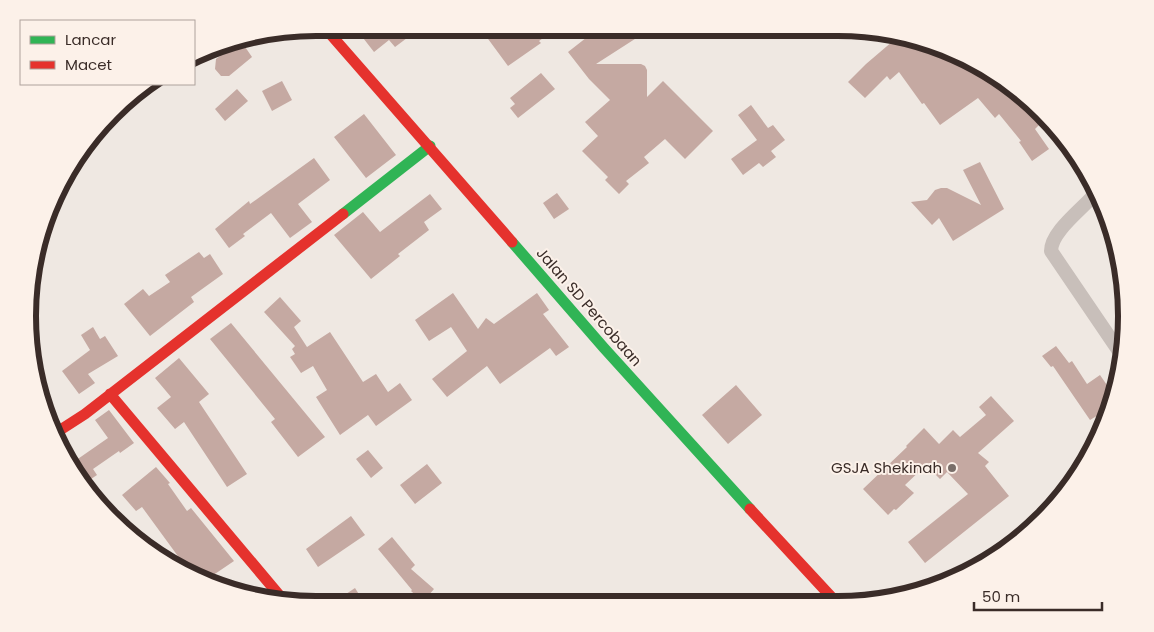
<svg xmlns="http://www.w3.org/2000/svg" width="1154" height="632" viewBox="0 0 1154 632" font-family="Poppins,sans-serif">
  <rect width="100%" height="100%" fill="#efe8e2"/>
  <path fill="#c5a9a2" d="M369,28H406L405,29L411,35L395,47L389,40L374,52L360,34Z
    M480,28H557L539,41L541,43L508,66Z
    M586,28H652L596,64H641L645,66L647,70V97L663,81L713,131L685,159L665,139L644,157L649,163L626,181L629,184L619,194L605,180L608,177L582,151L598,136L585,122L610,100L589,79L568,52L591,34Z
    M900,35L913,37L982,66L1044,120L1035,129L1049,149L1032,161L1019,142L1021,141L999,114L995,118L978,98L940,125L924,103L922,104L899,72L890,80L887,76L865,98L848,82L866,64Z
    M241,41L252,57L229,76H221L215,69L216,59Z
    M541,73L555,89L518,118L510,108L515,104L510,98Z
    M282,81L292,100L272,111L262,91Z
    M237,89L248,101L225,121L215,109Z
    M751,105L768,128L773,125L785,140L771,151L776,157L763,167L759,163L743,175L731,159L757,140L738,115Z
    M364,114L396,155L366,178L334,137Z
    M314,158L330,180L298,204L312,222L290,238L271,213L243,234L245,236L229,248L215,229L249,201L250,204Z
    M980,162L1004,209L953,241L939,218L932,225L911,202L927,200L935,190L941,188H947L981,205L963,170Z
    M557,193L569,209L554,219L543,203Z
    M430,194L442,209L424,222L429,230L398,254L400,256L371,279L334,235L363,212L380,232Z
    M199,252L204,258L210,254L223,274L191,297L194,302L150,336L124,304L143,289L149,296L170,282L165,275Z
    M453,293L478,329L486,318L494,324L537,293L549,310L543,314L569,347L556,356L550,348L500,384L487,366L447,397L432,379L467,351L451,327L429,341L415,320Z
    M280,297L301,321L294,327L307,347L330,332L363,382L376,374L388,392L400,383L412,400L376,426L368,415L340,435L316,397L327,390L313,366L301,373L290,357L295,354L292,349L295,346L264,312Z
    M231,323L325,437L298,457L271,422L275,419L210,339Z
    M93,327L100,339L105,336L118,356L88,374L95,383L79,394L62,371L90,350L81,335Z
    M1056,346L1069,363L1072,361L1087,384L1100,375L1111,391L1105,411L1090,420L1053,366L1051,367L1042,356Z
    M179,358L209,394L199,402L247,474L227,487L184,422L175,429L157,408L171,397L155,378Z
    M736,385L762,415L728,444L702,415Z
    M991,396L1014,421L978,453L989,462L985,466L1009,496L925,563L908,542L968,494L947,472L940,479L926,465L905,485L914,493L896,510L894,509L888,515L863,489L907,447L906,446L924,428L939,444L953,430L960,437L986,415L979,407Z
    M109,410L134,443L120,453L119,451L93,469L97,475L85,483L72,463L108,438L95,420Z
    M368,450L383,468L371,478L356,459Z
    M427,464L442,483L415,504L400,485Z
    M156,467L170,483L168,484L187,511L191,508L234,561L206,580L171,565L180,559L142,507L136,511L122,495Z
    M351,516L365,535L318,567L306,549Z
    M392,537L415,565L411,569L434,589L423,602L411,591L412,590L378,549Z
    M355,588L365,604H331Z"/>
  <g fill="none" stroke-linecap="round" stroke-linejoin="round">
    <path stroke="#c8bfba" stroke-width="14" d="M1094,195C1081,210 1051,232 1051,251L1123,357"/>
    <path stroke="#30b455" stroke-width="11" d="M343,214L430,146
      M512,242L604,348L750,509"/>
    <path stroke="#e5322d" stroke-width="11" d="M325,28L512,242
      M110,394L285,602
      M54,434L85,414L343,214
      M750,509L836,602"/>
  </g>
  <circle fill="#796e69" stroke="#fcf1e9" stroke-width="2" cx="952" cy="468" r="5"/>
  <g text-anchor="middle" stroke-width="4" stroke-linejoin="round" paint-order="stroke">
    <g font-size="15" fill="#3a2c28" stroke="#fcf1e9">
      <text transform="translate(589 307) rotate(49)" y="5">Jalan SD Percobaan</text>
    </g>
    <g font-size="15" fill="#3a2c28" stroke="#fcf1e9" text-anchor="end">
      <text x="942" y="473">GSJA Shekinah</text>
    </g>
  </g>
  <path d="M0 0H1154V632H0ZM316 36H838A280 280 0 0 1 1118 316V316A280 280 0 0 1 838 596H316A280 280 0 0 1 36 316V316A280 280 0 0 1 316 36Z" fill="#fcf1e9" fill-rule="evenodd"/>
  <path fill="none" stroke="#3a2c28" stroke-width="6" d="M316 36H838A280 280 0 0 1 1118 316V316A280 280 0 0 1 838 596H316A280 280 0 0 1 36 316V316A280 280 0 0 1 316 36Z"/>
  <rect x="20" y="20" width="175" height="65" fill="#fcf1e9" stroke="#aea29c"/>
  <rect x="30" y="36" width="25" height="8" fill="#30b455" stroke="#aea29c"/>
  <text x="65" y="45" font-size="15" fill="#3a2c28">Lancar</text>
  <rect x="30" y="61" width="25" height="8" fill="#e5322d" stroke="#aea29c"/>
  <text x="65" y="70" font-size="15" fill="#3a2c28">Macet</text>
  <path d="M974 602v8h128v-8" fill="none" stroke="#3a2c28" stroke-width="2.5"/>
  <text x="982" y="602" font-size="15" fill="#3a2c28" stroke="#fcf1e9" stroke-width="4" paint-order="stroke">50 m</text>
</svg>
